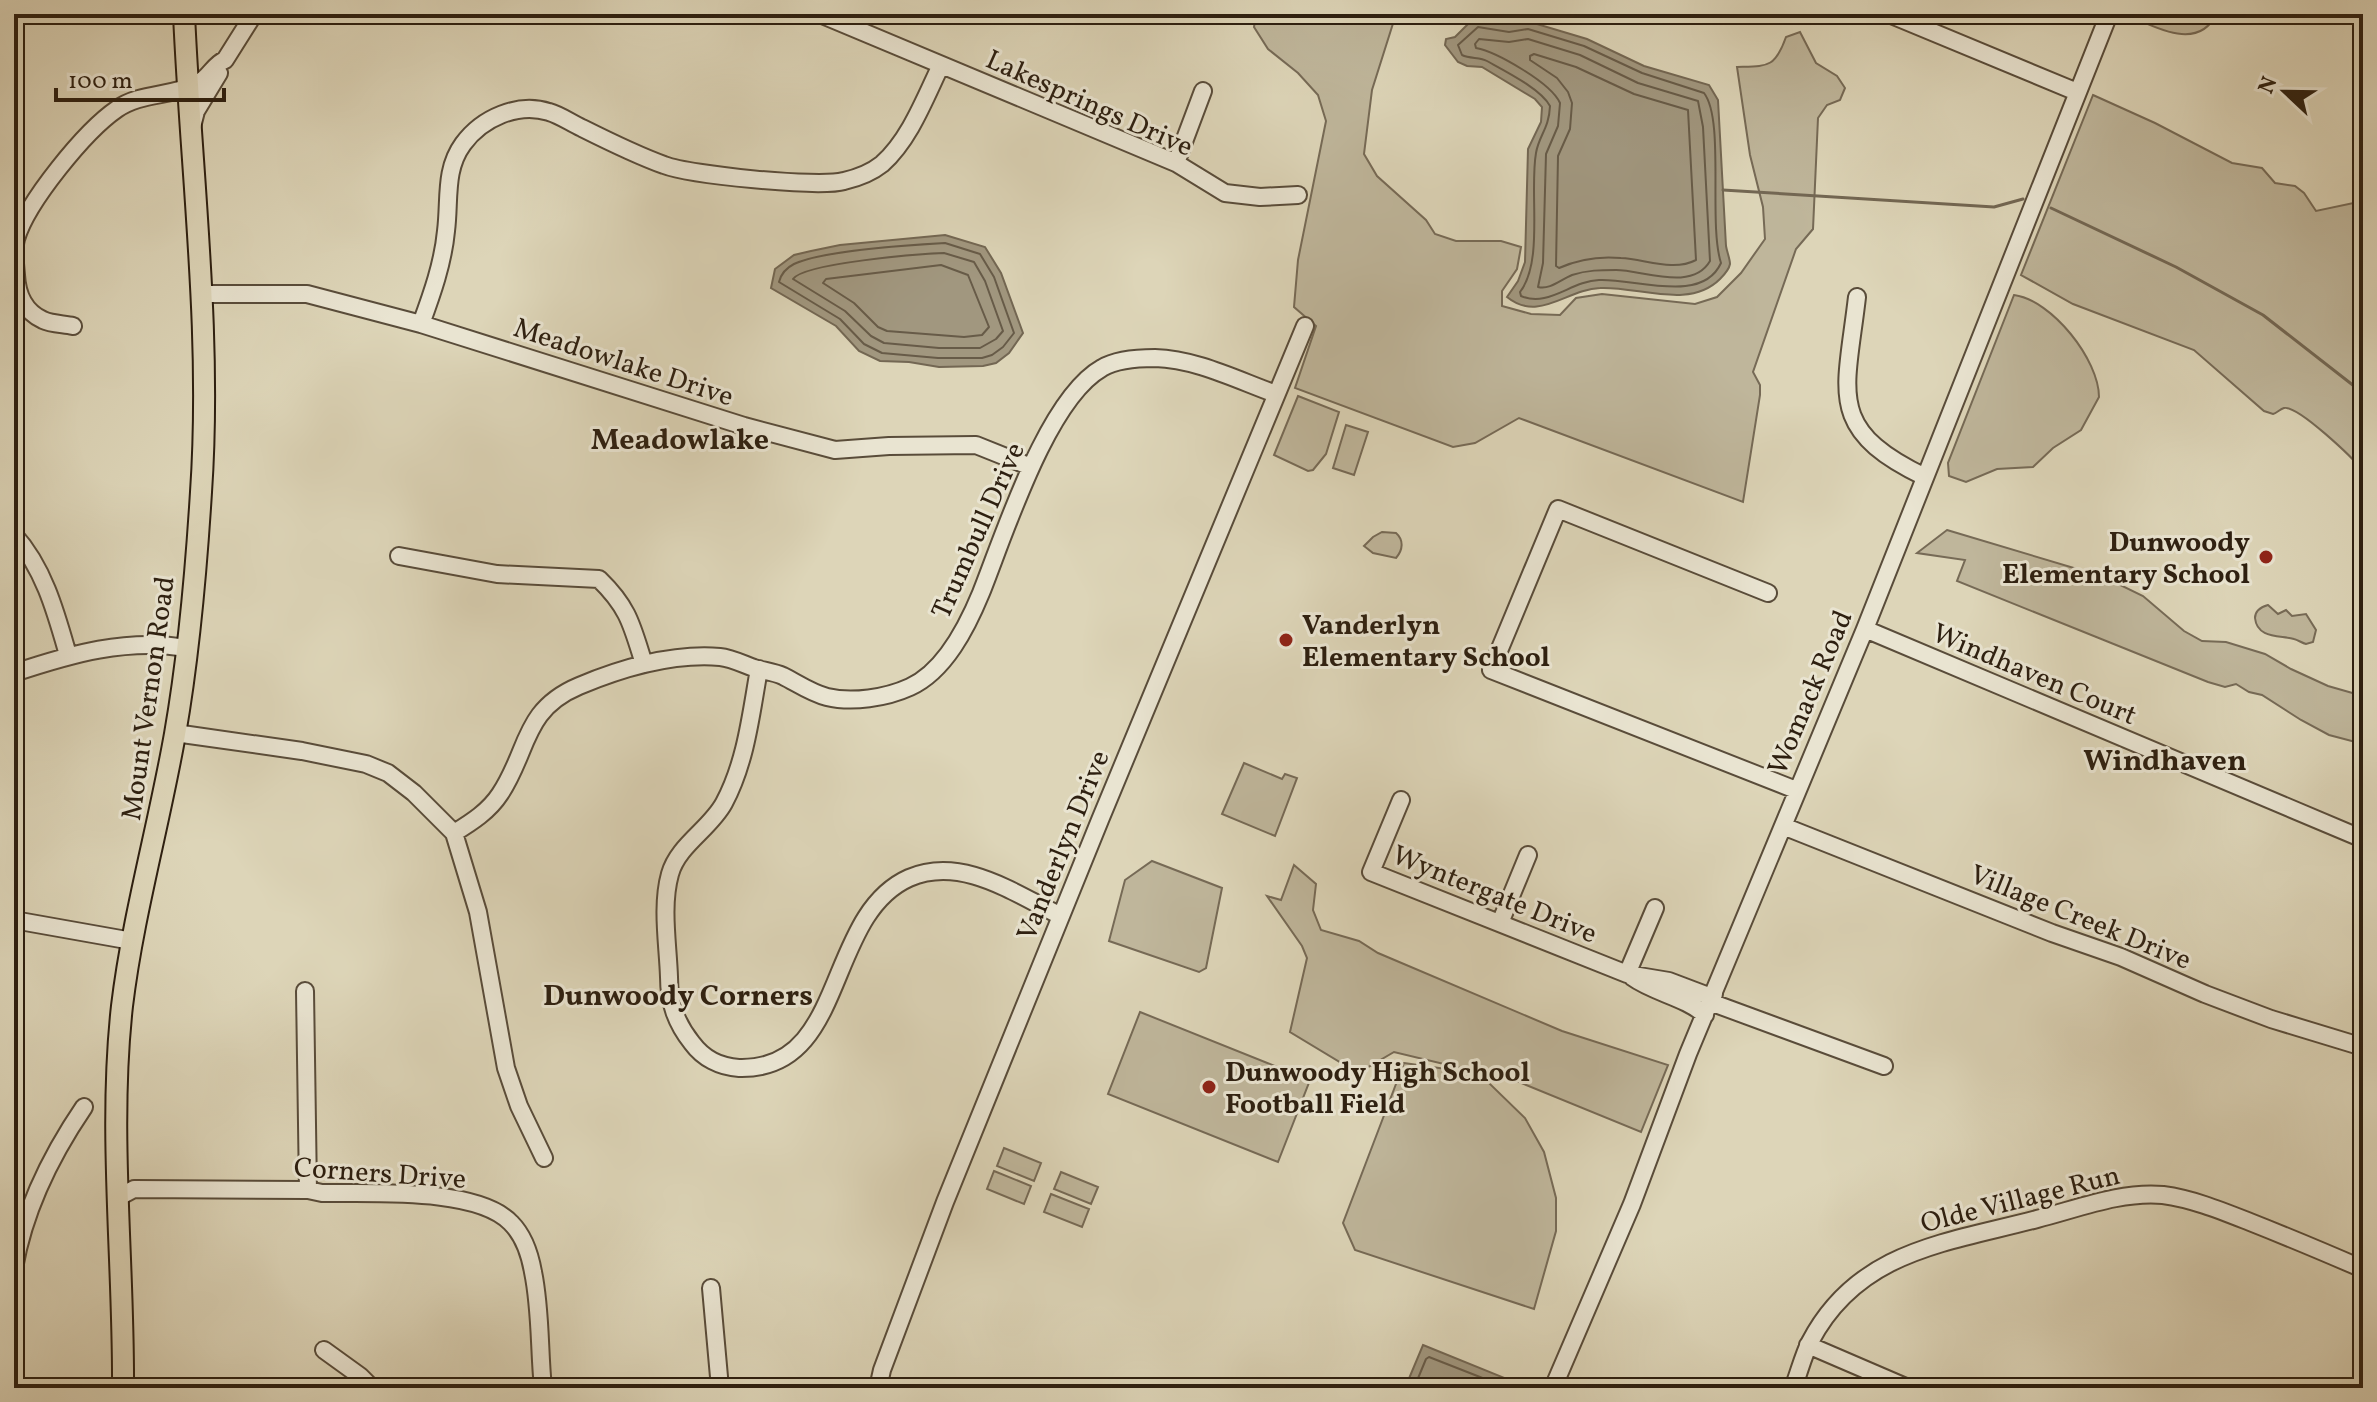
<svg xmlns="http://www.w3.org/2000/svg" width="2377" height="1402" viewBox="0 0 2377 1402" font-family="Vollkorn,serif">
  <rect width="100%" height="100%" fill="#ddd5b8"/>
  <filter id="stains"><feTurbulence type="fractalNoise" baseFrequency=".0025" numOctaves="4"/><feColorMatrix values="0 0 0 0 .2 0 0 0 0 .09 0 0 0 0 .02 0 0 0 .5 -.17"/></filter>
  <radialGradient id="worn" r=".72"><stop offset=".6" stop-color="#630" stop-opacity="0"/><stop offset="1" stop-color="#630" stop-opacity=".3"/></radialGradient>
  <path fill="#bfb69b" stroke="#766a56" stroke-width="2" d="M1256,14H1396L1372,90L1364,154L1377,176L1426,220L1435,234L1456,241H1501L1521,247L1517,269L1502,291V306L1531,314L1560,315L1576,298L1602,294L1695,304L1717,297L1741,273L1765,239L1763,207L1750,155L1737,67C1768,66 1775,68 1786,37L1800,32L1816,63L1837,76L1845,88L1840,100L1827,105L1818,118L1813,229L1796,249L1753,372L1760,385V395L1743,502L1519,418L1475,443L1453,447L1295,388L1316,326L1294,307L1298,260L1326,121L1318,95L1298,73L1268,49L1254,27Z
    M1640,14H1692L1691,19L1675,15L1673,23L1661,21L1660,23L1649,21V18L1640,16Z
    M2126,14H2216C2199,52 2153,27 2126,14Z
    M2093,95L2155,123L2232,163L2262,168L2275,183L2295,186L2304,193L2316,211L2363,201V471C2354,459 2298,405 2284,408C2280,409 2277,413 2273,414L2264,411L2194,350L2073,304L2021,275Z
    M2014,295C2052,300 2099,360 2099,397L2081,430L2053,448L2033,467L1997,469L1966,482L1949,476L1948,463Z
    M1298,396L1339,412L1326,454L1313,470L1308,471L1274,455Z
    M1346,425L1368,432L1354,475L1333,468Z
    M1947,530L2104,577L2143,596L2184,631L2202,641L2226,642L2265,654L2291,669L2328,686L2363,696V744L2329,735L2301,720L2262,695L2249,692L2236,684L2225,687L2208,682L1957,581L1965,560L1917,553Z
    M1382,532L1396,533C1404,540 1403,550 1396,558L1373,553L1364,546L1373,537Z
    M2268,605L2278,614L2286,610L2292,616L2306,614L2316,630L2313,642L2306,644C2302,643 2298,640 2294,639C2281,635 2257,639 2255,618C2255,610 2261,607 2268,605Z
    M1244,763L1282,779L1285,774L1297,778L1275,836L1222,814Z
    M1152,861L1222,888L1206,968L1199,972L1109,941L1125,880Z
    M1294,865L1316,884L1313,910L1321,930L1359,941L1378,953L1562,1031L1668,1065L1641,1132L1519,1082L1394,1052L1358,1073L1290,1032L1307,958L1302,946L1267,896L1281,900Z
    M1140,1012L1310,1080L1278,1162L1108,1094Z
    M1404,1063L1453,1070L1489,1083L1525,1118L1544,1152L1556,1198V1231L1534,1309L1355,1250L1343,1223Z
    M1004,1148L1041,1163L1034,1181L997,1166Z
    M994,1171L1031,1186L1024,1204L987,1189Z
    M1061,1172L1098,1187L1091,1204L1054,1189Z
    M1051,1194L1089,1209L1082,1227L1044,1212Z"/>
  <path fill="#a1977f" stroke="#736753" stroke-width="2" d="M1475,17L1510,24L1527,21L1587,39L1644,66L1709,85L1718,100L1726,246C1727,252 1730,259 1730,264C1729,270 1724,275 1720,279C1689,310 1638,286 1600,288C1567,289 1539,323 1507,297L1518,281L1525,262L1528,149L1541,122L1542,107L1535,99L1482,67L1467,66L1458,62L1445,45L1446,39L1455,37Z
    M945,235L985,247L1001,273L1023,333L1009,353L996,363L983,366L939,367L909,362L880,361L859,351L836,326L771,288L775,269L794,255L811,251L840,245Z
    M1423,1345L1529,1388H1405Z"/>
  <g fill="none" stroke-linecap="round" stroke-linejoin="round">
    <path stroke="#675b48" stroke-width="2" d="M1478,27L1509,32L1528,29L1584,46L1642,73L1704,93C1725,120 1708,223 1721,263C1702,305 1634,278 1599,280C1571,281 1548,308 1521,296L1520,292C1544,261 1529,192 1536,153C1539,135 1549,129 1550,106C1541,89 1505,71 1487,61C1480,57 1470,59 1462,55L1458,45Z
      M1479,39L1509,42L1528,39L1580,55L1638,83L1698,101L1703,127L1710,261C1692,292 1643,270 1616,270C1601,270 1587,270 1572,275C1560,280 1550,290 1538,287L1543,263L1546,154L1558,126L1560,103C1551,83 1497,52 1476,48L1475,44Z
      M1534,54L1576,67L1634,94L1688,110L1696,260C1673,272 1645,259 1621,258C1600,256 1579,259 1559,268L1556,266L1558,156L1570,129L1572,103L1568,92L1557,78L1530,60V56Z
      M945,243L980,254L994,277L1014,333L1003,347L992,355L982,358H938L882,353L864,344L840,319L779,282C781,274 786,268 794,264C824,250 910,245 945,243Z
      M944,253L974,262L985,281L1003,331L996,339L980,348H939L884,343L871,336L845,311L793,279C804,263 919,254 944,253Z
      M941,265L968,275L989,327L982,335L964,337L887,331L878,327L854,303L823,283L826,279Z
      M1414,1388L1426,1359L1429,1357L1508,1388"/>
    <path stroke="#736753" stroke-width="3" d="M1723,190L1994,207L2023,199
      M2051,208L2176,267L2263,315L2363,393"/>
    <defs>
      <path id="minor" d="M820,14L1176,163L1225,193L1260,197L1298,195
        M1889,14L2077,92
        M192,127L196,111L219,73
        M1176,163L1203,91
        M202,294H307L421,324L744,426L835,450L889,446L976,445L1031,467
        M1857,297C1846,393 1825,429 1925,477
        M421,324C432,294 443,263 446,231C450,200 444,170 463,144C482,118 518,102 549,112C560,115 571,123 582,128C608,141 636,155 664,165C690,175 819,188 844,181C857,178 872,172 882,164C910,139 925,98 941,65
        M73,326C64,324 51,324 43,320C25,312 17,294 16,275C15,264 13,250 16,239C27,202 85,131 117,109C141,92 172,97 198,83C209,78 214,64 225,60L254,14
        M14,535C44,568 56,613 68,655
        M399,556L497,574L599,579C629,608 632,626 644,664
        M1768,593L1558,509L1491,670L1796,790
        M1865,629L2363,839
        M759,669C751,714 746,762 724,803C710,829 678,845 670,874C661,906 668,945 669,977C669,1003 676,1023 692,1043C703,1058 720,1067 739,1068C848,1071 824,916 909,878C962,855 1015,894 1061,916
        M14,673C71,654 126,638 187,648
        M175,733L302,751L366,764L388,773L414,793L454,833L478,912L506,1068L519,1106L544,1158
        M1401,800L1371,872L1627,974L1669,981L1706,995L1714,994
        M1783,826L2052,933L2121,957L2205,994L2271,1019L2363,1047
        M454,833C472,822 489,811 500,794C529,751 522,710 579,686C622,668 673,653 720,657C731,658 743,664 754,668C764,671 774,672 783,676C797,683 811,693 827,697C852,703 886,698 910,687C945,671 967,627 981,593C1005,533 1047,399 1102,368C1117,359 1138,358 1155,358C1196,359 1237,380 1276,394
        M14,920L132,941
        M1500,923L1528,855
        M1627,974L1655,908
        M1632,977C1654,993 1685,997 1705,1015
        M305,991L308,1190
        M1710,1002L1884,1066
        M119,1197L134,1189L308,1190L322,1193C370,1194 477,1187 511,1223C524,1236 530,1255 533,1272C541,1310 539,1350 543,1388
        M14,1268C24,1211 52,1154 84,1107
        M711,1288L720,1388
        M1808,1345L1908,1388
        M324,1350L360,1376L372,1388
        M878,1388L882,1370L945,1202L1100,820L1305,326
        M1553,1388L1632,1204L1688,1054L1865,629L2109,14
        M1793,1388C1799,1373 1803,1356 1810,1342C1858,1250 1947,1243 2037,1219C2077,1209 2121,1191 2163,1195C2193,1199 2222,1211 2250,1222C2288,1237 2326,1253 2363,1269"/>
      <path id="major" d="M123,1388C124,1262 108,1132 122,1006C133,915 159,825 175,734C189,654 196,573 201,492C212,333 191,173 184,14"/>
    </defs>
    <use href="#minor" stroke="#594c3a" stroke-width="20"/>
    <use href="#major" stroke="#2d1f10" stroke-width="24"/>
    <use href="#minor" stroke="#e9e4d1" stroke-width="16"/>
    <use href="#major" stroke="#ddd5b8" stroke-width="20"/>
  </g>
  <g fill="#8f2418" stroke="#e9e4d1" stroke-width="3">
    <circle cx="2266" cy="557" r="8"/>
    <circle cx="1286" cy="640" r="8"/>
    <circle cx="1209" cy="1087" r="8"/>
  </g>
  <g text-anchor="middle" stroke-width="6" stroke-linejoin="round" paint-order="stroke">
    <g font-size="28" fill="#2d1f10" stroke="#e9e4d1">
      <text transform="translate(1090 102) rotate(24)" y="10">Lakesprings Drive</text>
      <text transform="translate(624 361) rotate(18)" y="10">Meadowlake Drive</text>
      <text transform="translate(977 530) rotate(-66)" y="10">Trumbull Drive</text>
      <text transform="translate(2035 673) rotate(23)" y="10">Windhaven Court</text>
      <text transform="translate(1809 692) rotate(-67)" y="10">Womack Road</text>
      <text transform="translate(147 698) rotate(-82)" y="10">Mount Vernon Road</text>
      <text transform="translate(1062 845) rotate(-68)" y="10">Vanderlyn Drive</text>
      <text transform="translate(1495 893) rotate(22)" y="10">Wyntergate Drive</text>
      <text transform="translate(2081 916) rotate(22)" y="10">Village Creek Drive</text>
      <text transform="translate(380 1172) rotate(4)" y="10">Corners Drive</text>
      <text transform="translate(2020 1198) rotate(-14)" y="10">Olde Village Run</text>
    </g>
    <g font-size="28" font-weight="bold" fill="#2d1f10" stroke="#e9e4d1" text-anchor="start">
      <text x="2250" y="551" text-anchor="end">Dunwoody<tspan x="2250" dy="32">Elementary School</tspan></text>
      <text x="1302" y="634">Vanderlyn<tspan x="1302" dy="32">Elementary School</tspan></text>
      <text x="1225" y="1081">Dunwoody High School<tspan x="1225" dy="32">Football Field</tspan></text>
    </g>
    <g font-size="30" font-weight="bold" fill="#2d1f10" stroke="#e9e4d1">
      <text x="680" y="449">Meadowlake</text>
      <text x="2165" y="770">Windhaven</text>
      <text x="678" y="1005">Dunwoody Corners</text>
    </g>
  </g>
  <rect width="2377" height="1402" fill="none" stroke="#ddd5b8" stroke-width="48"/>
  <rect x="16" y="16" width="2345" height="1370" fill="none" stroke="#2d1f10" stroke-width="4"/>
  <rect x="24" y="24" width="2329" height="1354" fill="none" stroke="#2d1f10" stroke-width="2"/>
  <g transform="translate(2285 92) rotate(292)" stroke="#e9e4d1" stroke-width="6" paint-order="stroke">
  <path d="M0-6L14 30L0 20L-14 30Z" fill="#2d1f10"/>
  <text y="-12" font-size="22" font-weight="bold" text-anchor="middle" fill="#2d1f10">N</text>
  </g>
  <path d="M56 88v12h168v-12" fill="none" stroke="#2d1f10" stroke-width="4"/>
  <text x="68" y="88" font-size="24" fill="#2d1f10" stroke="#e9e4d1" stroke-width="6" paint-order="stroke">100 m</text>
  <rect width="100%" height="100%" filter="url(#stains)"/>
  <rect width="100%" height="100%" fill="url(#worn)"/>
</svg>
